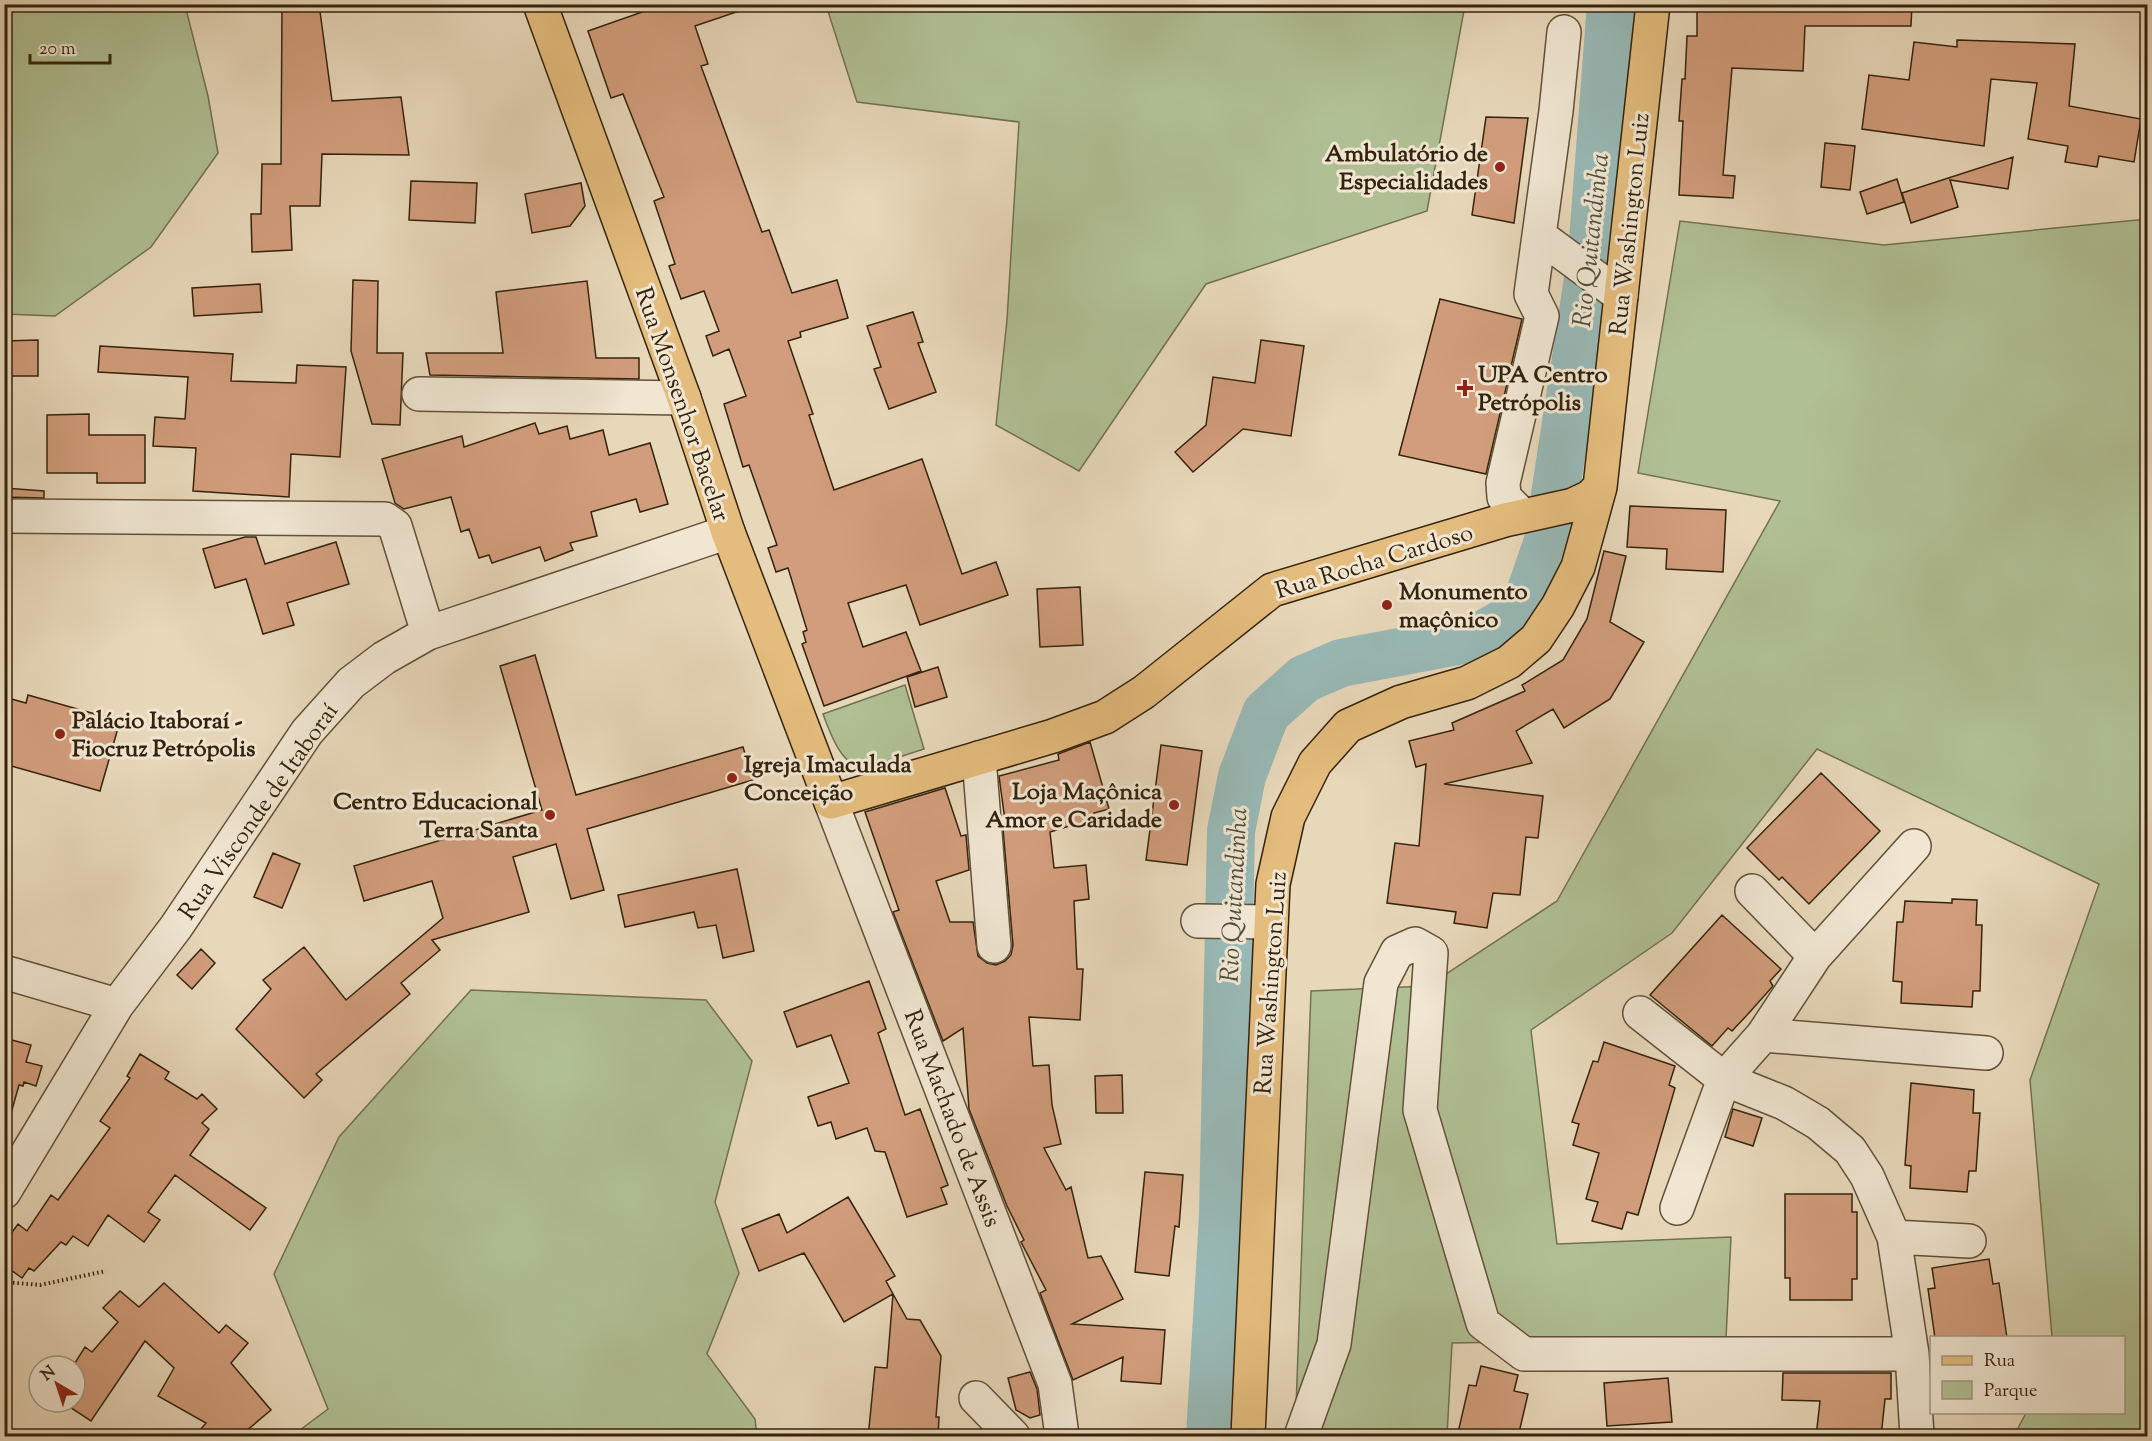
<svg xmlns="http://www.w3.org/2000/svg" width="2152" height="1441" viewBox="0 0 2152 1441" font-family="'Sorts Mill Goudy',serif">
  <rect width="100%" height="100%" fill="#e8d8ba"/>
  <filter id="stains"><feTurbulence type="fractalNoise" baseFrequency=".00333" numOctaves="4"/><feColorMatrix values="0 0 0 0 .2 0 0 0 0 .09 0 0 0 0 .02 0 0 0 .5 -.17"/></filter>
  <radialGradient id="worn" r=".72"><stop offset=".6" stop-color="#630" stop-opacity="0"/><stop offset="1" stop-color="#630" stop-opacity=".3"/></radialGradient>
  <path fill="#b0c094" stroke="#727250" stroke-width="1.5" d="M5,4L185,5L208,96L218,153L151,247L55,316L5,314Z
    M826,5V4L1465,5L1427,211L1206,284L1079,471L996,425L1007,320L1019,122L857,102Z
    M2147,219V1436H2014L2026,1413L2124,1412V1338L2052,1337L2030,1080L2099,884L1817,749L1672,933L1531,1030L1557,1244L1731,1237L1726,1338L1452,1343L1447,1436H1295L1311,991L1428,986L1557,901L1780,501L1638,473L1680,221L1884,245Z
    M905,685L924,749C861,768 849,786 823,714Z
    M471,990L706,1000L752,1061L715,1202L739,1273L707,1354L755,1419L757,1436H292L328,1409L274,1274L339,1137Z"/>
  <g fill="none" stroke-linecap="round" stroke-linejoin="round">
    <path stroke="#98b9b6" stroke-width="48" d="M1210,1436L1223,1216L1231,831L1242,776L1266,713L1304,679L1341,663L1479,637L1507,621L1529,596L1548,541L1592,253L1611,4"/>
  </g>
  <path fill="#d29d7c" stroke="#34230c" stroke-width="1.5" d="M282,4H319L332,101L401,97L409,155L322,154L320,206H290L292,250L252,252L251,214H261L262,164H281Z
    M665,4H747L748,8L695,26L708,64L701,66L762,232L769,230L792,293L837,280L848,318L800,332L801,337L788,341L813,414L809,415L834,490L922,459L962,574L996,562L1008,595L920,625L906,585L848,603L863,647L906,632L921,671L824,706L802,644L806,642L803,632L807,630L788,568L776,572L768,548L777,545L749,465L743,467L724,404L746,396L729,349L713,356L706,336L719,331L704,291L681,299L669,266L675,264L654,201L664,197L623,94L611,98L588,31Z
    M1697,4H1912L1911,26H1805L1803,71L1732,68L1723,175L1735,176L1733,198L1679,195L1683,121H1679L1682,79H1685L1687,36H1697Z
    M1957,40L2075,44L2069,106L2141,119L2134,162L2099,156L2097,167L2065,162L2068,146L2028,139L2037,83L1991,79L1984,146L1862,129L1869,75L1909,80L1914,42L1957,47Z
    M1486,117L1528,118L1514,223L1472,215Z
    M1825,143L1855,146L1850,190L1821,187Z
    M2013,157L2008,189L1950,180L1958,207L1911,223L1902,193Z
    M1897,179L1904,202L1867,214L1860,192Z
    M411,181L477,183L475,223L409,220Z
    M581,183L585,206L570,226L532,233L525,194Z
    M353,280L378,281L377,353H403L400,425L372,424L351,351Z
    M587,281L596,358H639V379L430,375L426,353H503L496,292Z
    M260,284L262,312L194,316L192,288Z
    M1440,299L1522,319L1486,474L1399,455Z
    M913,312L923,342L918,343L936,392L889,409L874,369L881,367L867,326Z
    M38,340V376H4V341Z
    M1261,340L1304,346L1291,436L1243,429L1193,472L1175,452L1206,425L1213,377L1255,383Z
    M100,346L233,354L231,381L296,383L297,365L346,367L340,457L291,454L289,497L193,491L196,448L153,446L155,417L185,419L188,377L98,372Z
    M89,414V435H145V483H97V473H47V415Z
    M535,423L539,434L567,426L570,439L603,430L609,455L650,443L668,504L640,512L636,499L591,512L597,536L570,543L573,550L545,561L540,547L492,563L489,555L479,558L469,529L461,532L451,497L404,509L395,503L382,459L462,436L464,447Z
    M4,488L44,491V498L4,497Z
    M1630,506L1726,510L1723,572L1666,569L1667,549L1627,547Z
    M245,537H256L265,564L336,542L349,584L287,603L294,625L263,634L246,579L215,588L203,549Z
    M1604,551L1626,556L1610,622L1644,642L1610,699L1564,728L1553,709L1516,731L1532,763L1444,784L1543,796L1538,838L1526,837L1520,895L1493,893L1487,928L1454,923L1456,912L1387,903L1395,843L1419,846L1426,764L1416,767L1409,741L1454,730L1452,723L1525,691L1522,685L1563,660L1587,619Z
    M1080,587L1083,645L1040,647L1037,589Z
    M535,655L576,795L743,747L753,780L587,829L604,890L571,899L556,844L513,857L529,912L432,940L440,950L401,983L410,994L316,1074L322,1080L304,1098L236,1029L271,989L263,980L304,947L346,1000L443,918L432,881L364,901L354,866L542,810L500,666Z
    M938,667L947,697L915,707L907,677Z
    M28,695L120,721L100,791L4,764V697L26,703Z
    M1090,742L1109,809L1094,813L1095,818L1050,832L1054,868L1086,865L1089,899L1074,901L1077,969H1083L1080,1020L1029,1017L1033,1066L1049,1065L1052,1105L1061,1144L1044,1148L1066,1190L1071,1187L1088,1258L1101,1256L1123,1299L1072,1324L1165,1330L1161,1384L1121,1381L1123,1357L1073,1380L1040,1293L1046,1290L1021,1242L1024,1240L1007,1206L969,1109L963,1028L943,1041L893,912L899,910L865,812L945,788L961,836L966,835L969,870L936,881L950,922H973L978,956L987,963L996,965L1005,961L1011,955L1013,945L1003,829L1006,828L999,776L1059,760L1058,754Z
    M1161,745L1202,751L1187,865L1146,860Z
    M1821,773L1880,831L1809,904L1782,877L1779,880L1747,848Z
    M273,853L300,864L282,908L254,897Z
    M737,869L754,951L723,958L716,925L698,928L694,912L625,927L618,895Z
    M1952,899L1977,900L1976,925H1982L1980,991H1973L1972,1007L1901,1003L1902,982L1893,981L1897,922H1903L1905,901L1952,903Z
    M1722,915L1781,969L1770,981L1773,986L1748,1014L1732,1031L1728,1028L1712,1046L1650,995Z
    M201,949L215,963L192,989L177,975Z
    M869,981L886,1029L878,1033L905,1115L920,1109L948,1185L941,1188L947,1204L907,1217L885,1152L875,1151L867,1128L836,1139L831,1122L818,1126L808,1097L849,1083L831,1035L797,1047L784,1012Z
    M4,1038L31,1045L26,1062L42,1066L36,1086L24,1082L23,1086L19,1085L10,1117L4,1116Z
    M1604,1042L1675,1066L1669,1085L1675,1088L1638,1215L1627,1212L1622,1229L1592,1221L1598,1202L1586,1199L1599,1153L1573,1145L1579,1124L1572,1122L1593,1061L1598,1062Z
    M140,1054L169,1072L165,1079L197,1099L202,1094L217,1109L202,1123L209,1129L190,1155L266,1208L250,1230L175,1175L148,1212L160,1220L144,1242L108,1215L88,1246L73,1236L66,1245L61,1242L34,1271L29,1268L22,1278L4,1265V1243L18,1224L27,1231L51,1195L58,1200L110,1128L100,1121L130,1078L127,1076Z
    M1122,1075L1123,1113H1096L1095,1076Z
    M1911,1083L1974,1090L1973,1113H1980L1976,1171H1969L1967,1192L1910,1188L1911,1166L1905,1165Z
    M1733,1109L1762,1118L1753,1146L1725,1137Z
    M1145,1172L1183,1175L1179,1227L1175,1226L1169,1276L1135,1272Z
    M1785,1194H1852V1212H1857V1279H1852V1300H1790V1278H1785Z
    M848,1197L895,1276L886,1281L893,1294L844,1322L804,1253L759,1271L742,1229L779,1214L787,1233Z
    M1989,1259L1993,1284L1999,1283L2007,1338H1935L1928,1289L1935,1288L1932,1268Z
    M164,1283L219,1333L226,1325L248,1343L231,1363L271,1410L239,1437H194L206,1423L158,1396L174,1368L145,1341L91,1421L62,1402H75V1366H73L85,1347L92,1352L118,1322L103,1308L120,1291L139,1307Z
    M893,1294L907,1319L920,1320L941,1356L936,1417H939L938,1437H873L869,1428L875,1367L887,1368Z
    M1481,1366L1518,1375L1514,1391L1528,1394L1518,1437H1457L1469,1385L1476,1386Z
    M1030,1372L1037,1389L1040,1415L1030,1418L1016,1410L1008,1378Z
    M1783,1373H1891V1399H1885L1881,1437H1816L1820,1401L1782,1400Z
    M1668,1378L1672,1422L1607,1426L1604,1383Z"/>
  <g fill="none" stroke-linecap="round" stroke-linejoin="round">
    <defs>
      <path id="minor" d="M1541,237L1621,296
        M419,394L684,398
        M1522,515L1504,497L1503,483L1542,316L1531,294L1556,111L1564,32
        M4,516L385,519L395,526L428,633
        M979,758L994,946
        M831,802L1055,1384L1062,1436
        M1752,891L1815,956
        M1198,921L1271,922
        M4,972L117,1005
        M1640,1013L1724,1079L1784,1103L1818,1123L1850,1150L1867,1176L1894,1237L1912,1354L1917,1436
        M1763,1035L1986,1053
        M4,1192L117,1005L176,927L307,732L351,683L384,658L428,633L728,532
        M1677,1208L1724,1079L1763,1035L1815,956L1914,846
        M1894,1237L1969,1241
        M976,1398L1013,1436
        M1301,1436L1334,1344L1381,983L1397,952L1415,944L1431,953L1420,1110L1483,1323L1524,1354H1912"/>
      <path id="major" d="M540,4L684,398L728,532L831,802L1053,736L1105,717L1144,692L1272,590L1505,520L1573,505L1590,497L1600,487
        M1248,1436L1273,884L1288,817L1315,763L1348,726L1401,702L1467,683L1509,662L1536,639L1558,606L1578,567L1600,487L1653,4"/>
    </defs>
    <use href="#minor" stroke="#615038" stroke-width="36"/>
    <use href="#major" stroke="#34230c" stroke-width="36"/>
    <path stroke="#34230c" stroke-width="4" stroke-dasharray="1.5 3" stroke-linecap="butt" d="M4,1282L40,1285L106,1271"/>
    <use href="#minor" stroke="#f0e6d2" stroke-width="33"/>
    <use href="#major" stroke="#e4bc7d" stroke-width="33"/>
  </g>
  <g fill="#8f2418" stroke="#f0e6d2" stroke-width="2">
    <circle cx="1500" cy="167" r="6"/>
    <path d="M1462 379h6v6h6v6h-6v6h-6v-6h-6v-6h6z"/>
    <circle cx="1387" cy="605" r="6"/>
    <circle cx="60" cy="734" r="6"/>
    <circle cx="732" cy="778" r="6"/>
    <circle cx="1174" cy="805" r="6"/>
    <circle cx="550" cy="815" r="6"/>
  </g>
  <g text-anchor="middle" stroke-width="6" stroke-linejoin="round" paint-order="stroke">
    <g font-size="24" font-weight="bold" fill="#34230c" stroke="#f0e6d2" text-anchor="start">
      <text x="1488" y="161" text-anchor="end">Ambulatório de<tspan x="1488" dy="28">Especialidades</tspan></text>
      <text x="1478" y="382">UPA Centro<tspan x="1478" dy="28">Petrópolis</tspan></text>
      <text x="1399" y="599">Monumento<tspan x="1399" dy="28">maçônico</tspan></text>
      <text x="72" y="728">Palácio Itaboraí -<tspan x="72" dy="28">Fiocruz Petrópolis</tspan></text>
      <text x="744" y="772">Igreja Imaculada<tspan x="744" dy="28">Conceição</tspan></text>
      <text x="1162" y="799" text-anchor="end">Loja Maçônica<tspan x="1162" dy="28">Amor e Caridade</tspan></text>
      <text x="538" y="809" text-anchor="end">Centro Educacional<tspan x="538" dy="28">Terra Santa</tspan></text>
    </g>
    <g font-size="24" fill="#34230c" stroke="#f0e6d2">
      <text transform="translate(1629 224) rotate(-84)" y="8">Rua Washington Luiz</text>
      <text transform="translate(683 404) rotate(71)" y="8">Rua Monsenhor Bacelar</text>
      <text transform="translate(1374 561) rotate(-17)" y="8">Rua Rocha Cardoso</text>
      <text transform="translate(258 811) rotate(-55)" y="8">Rua Visconde de Itaboraí</text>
      <text transform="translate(1270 983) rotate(-86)" y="8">Rua Washington Luiz</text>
      <text transform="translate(953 1118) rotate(69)" y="8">Rua Machado de Assis</text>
    </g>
    <g font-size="26" font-style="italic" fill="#52503f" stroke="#f0e6d2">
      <text transform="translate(1590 240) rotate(-84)" y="9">Rio Quitandinha</text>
      <text transform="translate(1233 895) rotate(-87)" y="9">Rio Quitandinha</text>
    </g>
  </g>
  <rect width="2152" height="1441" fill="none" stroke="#e8d8ba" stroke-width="24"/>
  <rect x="6" y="6" width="2140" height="1429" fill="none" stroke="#34230c" stroke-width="3"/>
  <rect x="12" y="12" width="2128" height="1417" fill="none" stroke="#34230c" stroke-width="1.5"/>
  <rect x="1930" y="1336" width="195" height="78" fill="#f0e6d2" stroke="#a59883" stroke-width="1.5"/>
  <rect x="1942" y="1356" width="30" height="9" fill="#e4bc7d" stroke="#a59883" stroke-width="1.5"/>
  <text x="1984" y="1366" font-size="18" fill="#34230c">Rua</text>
  <rect x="1942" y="1381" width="30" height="18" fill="#b0c094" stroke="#a59883" stroke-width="1.5"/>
  <text x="1984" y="1396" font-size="18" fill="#34230c">Parque</text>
  <g transform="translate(57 1384) rotate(321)"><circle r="28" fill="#f0e6d2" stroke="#a59883" stroke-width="1.5"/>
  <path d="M0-4.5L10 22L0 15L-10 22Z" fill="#8f2418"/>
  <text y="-9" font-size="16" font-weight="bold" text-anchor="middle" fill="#34230c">N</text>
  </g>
  <path d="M30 54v9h80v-9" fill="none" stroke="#34230c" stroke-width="3"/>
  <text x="39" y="54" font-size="18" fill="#34230c" stroke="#f0e6d2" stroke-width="4.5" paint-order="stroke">20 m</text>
  <rect width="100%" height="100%" filter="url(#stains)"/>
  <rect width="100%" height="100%" fill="url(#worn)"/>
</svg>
